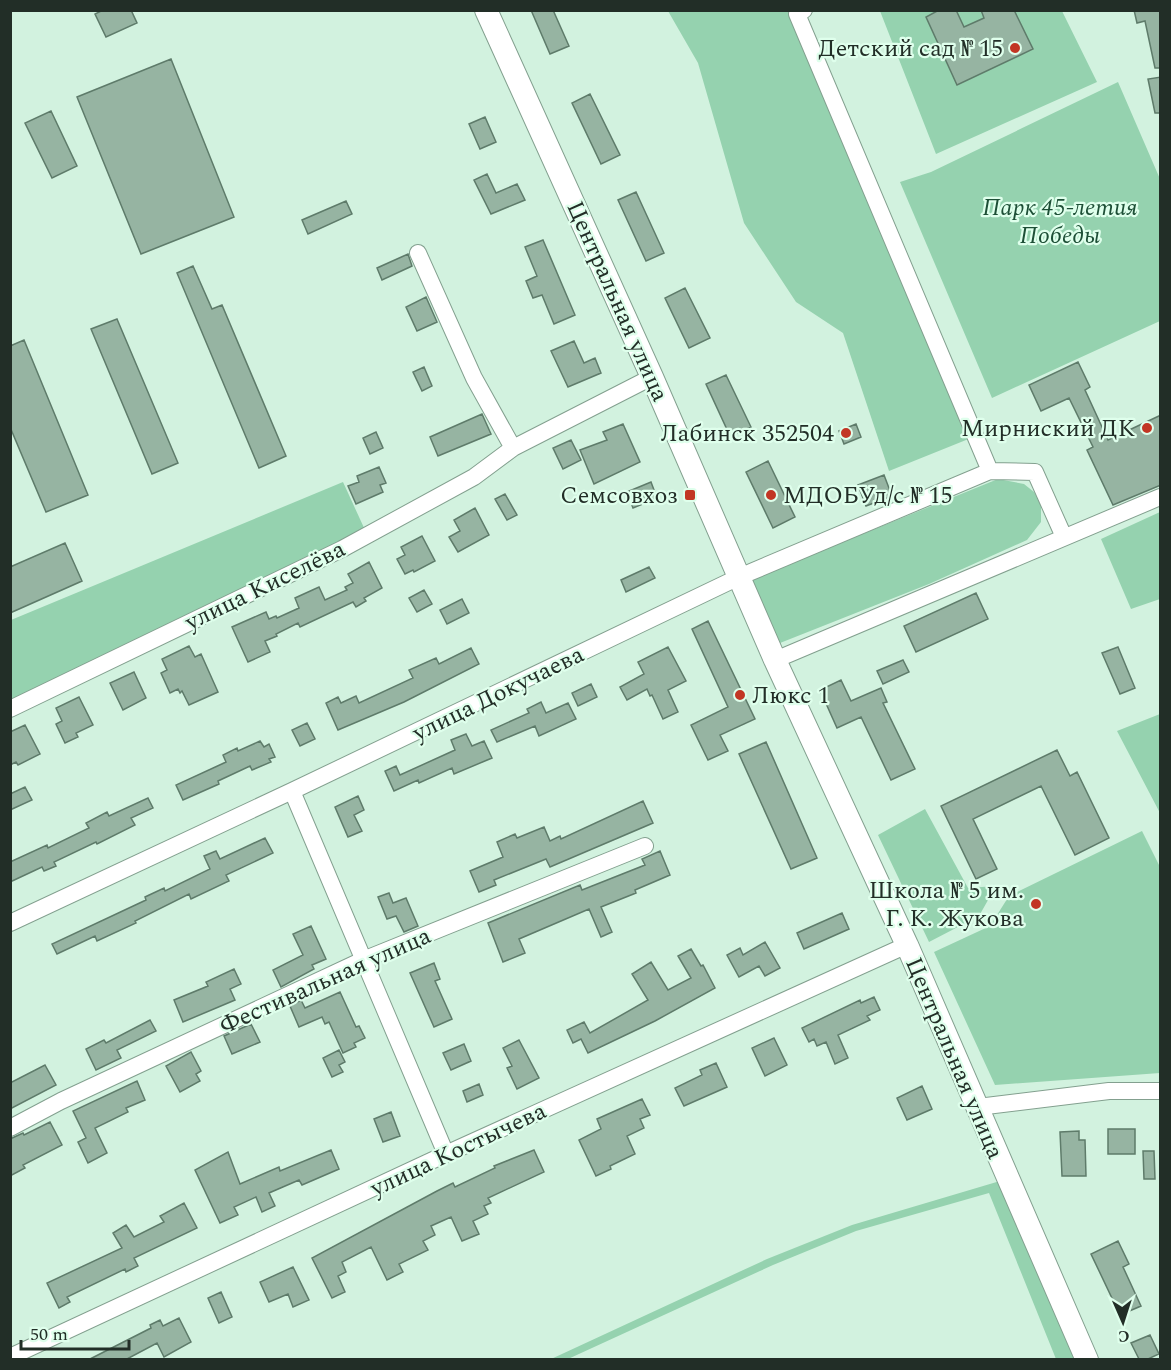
<svg xmlns="http://www.w3.org/2000/svg" width="1171" height="1370" viewBox="0 0 1171 1370" font-family="Spectral,serif">
  <rect width="100%" height="100%" fill="#d2f2df"/>
  <path fill="#95d2af" d="M668,11H791L971,438L889,471L843,333L796,302L744,223L698,63Z
    M880,11H1062L1097,82L936,154Z
    M1118,82L1160,179V321L992,398L900,182L931,172Z
    M998,479L1024,484L1034,492L1041,505V522L1027,540L929,584L780,643L749,580Z
    M343,482L365,530L11,702V620Z
    M1160,512V599L1131,609L1101,539Z
    M1160,714V813L1117,731Z
    M925,809L968,888L996,886L979,916L929,942L878,835Z
    M1142,831L1160,867V1073L995,1085L934,952L990,926L1009,896Z
    M1000,1181L1076,1359H1056L989,1193L856,1231L773,1265L568,1359L549,1360L767,1259L852,1225Z"/>
  <path fill="#96b4a2" stroke="#5e7b6a" stroke-width="1.5" d="M103,10H131L137,23L106,37L95,14Z
    M531,10H553L569,46L550,54Z
    M939,10H956L964,27L984,18L981,10H1014L1033,49L957,85L926,17Z
    M1134,10H1161V68H1155L1145,21L1137,23Z
    M171,59L234,217L141,254L77,97Z
    M1161,77V113H1155L1148,79Z
    M590,94L620,155L601,164L572,103Z
    M51,111L77,166L52,178L25,123Z
    M485,117L496,142L480,149L469,124Z
    M487,174L496,193L517,184L525,200L491,214L474,180Z
    M636,192L664,253L646,261L618,200Z
    M346,201L352,214L308,234L302,220Z
    M543,240L575,315L554,324L542,295L533,298L526,281L537,276L525,247Z
    M408,254L412,266L382,280L377,268Z
    M193,266L212,309L222,305L286,456L259,468L177,273Z
    M685,288L710,338L689,348L665,298Z
    M426,297L437,322L417,331L406,307Z
    M117,319L178,463L152,474L91,329Z
    M24,340L88,495L46,512L10,427V346Z
    M574,341L584,363L595,358L601,373L568,387L551,351Z
    M1078,362L1090,387L1085,390L1108,440L1161,415V485L1113,505L1087,450L1093,447L1069,398L1041,411L1029,385Z
    M424,367L432,386L422,391L413,372Z
    M726,375L751,427L730,436L706,384Z
    M482,414L491,434L438,456L430,437Z
    M623,424L640,462L594,484L580,450L607,440L603,432Z
    M856,424L861,437L844,444L839,431Z
    M376,432L383,448L370,454L363,438Z
    M571,440L581,460L563,469L553,448Z
    M768,461L795,517L773,528L746,472Z
    M379,467L386,483L380,485L383,492L356,504L348,486L359,482L357,476Z
    M884,475L892,496L866,506L858,485Z
    M651,482L657,498L633,508L627,492Z
    M505,494L517,515L507,520L495,499Z
    M475,508L489,535L458,552L449,537L460,531L454,520Z
    M422,536L435,561L414,572L413,570L405,574L397,559L405,555L401,547Z
    M65,543L82,581L10,613V567Z
    M369,562L382,588L364,598L366,601L356,607L353,602L300,627L298,623L276,634L277,636L265,641L270,652L248,662L232,627L266,612L269,619L276,616L277,618L299,608L295,598L319,587L325,600L347,590L345,587L353,583L348,574Z
    M649,567L655,578L626,592L621,580Z
    M424,590L432,604L417,612L409,598Z
    M976,593L988,619L916,652L904,626Z
    M462,599L469,613L447,624L440,610Z
    M708,621L755,719L720,735L728,751L708,760L691,725L728,707L692,629Z
    M189,646L195,657L201,654L218,692L189,705L182,691L180,693L178,689L170,693L161,673L167,670L162,659Z
    M668,647L686,681L668,690L678,712L663,719L652,695L650,696L647,689L627,700L620,687L644,674L638,662Z
    M1118,647L1135,688L1120,694L1102,653Z
    M471,648L479,664L404,702L338,730L326,703L338,697L341,703L356,696L359,703L413,678L409,670L436,658L439,664Z
    M903,660L909,672L883,684L877,671Z
    M134,672L146,698L123,710L110,683Z
    M841,680L851,701L881,688L887,702L883,703L915,769L891,780L861,717L837,728L820,690Z
    M591,684L597,697L578,706L572,693Z
    M79,697L93,725L76,733L78,737L65,743L56,724L62,721L56,708Z
    M541,702L546,713L568,703L576,719L539,736L535,726L497,742L491,730L529,713L527,709Z
    M307,723L315,739L300,746L292,730Z
    M25,725L40,754L18,765L16,762L10,765V732Z
    M466,734L472,746L484,741L492,758L454,774L452,768L419,783L418,780L394,791L385,771L396,766L400,775L455,750L451,740Z
    M260,741L264,747L269,744L275,757L269,759L271,762L252,770L250,766L218,781L219,784L183,800L176,785L226,762L223,755L237,748L238,751Z
    M766,742L817,858L791,869L739,754Z
    M1057,750L1070,776L1077,772L1109,838L1075,855L1041,786L973,819L997,869L976,879L941,806Z
    M25,787L32,800L10,810V794Z
    M358,796L364,810L354,815L362,831L348,837L335,807Z
    M148,798L153,808L131,818L135,825L97,844L96,842L54,862L56,866L44,871L42,867L10,882V862L47,845L48,848L89,828L86,823L107,812L109,816Z
    M643,801L653,823L550,867L546,859L494,880L496,885L479,892L470,871L503,857L497,842L515,834L517,838L544,827L550,841L560,836L561,839Z
    M265,838L273,853L226,875L229,881L191,899L189,894L135,921L136,923L97,941L95,936L57,954L52,944L146,900L145,897L164,888L165,891L210,869L204,856L216,851L220,859Z
    M660,851L670,875L635,890L636,893L601,907L612,932L601,937L589,909L519,939L525,953L503,962L488,923L580,885L582,890L645,865L642,859Z
    M389,893L393,903L406,898L418,926L404,932L396,916L387,919L378,897Z
    M842,913L849,929L804,949L797,933Z
    M311,926L326,959L312,965L314,969L281,987L273,970L303,955L293,934Z
    M765,942L780,968L765,976L759,966L739,977L727,955L740,948L743,955Z
    M691,949L701,966L703,965L715,988L655,1021L588,1053L581,1039L573,1043L567,1030L584,1022L590,1033L648,1000L632,974L651,962L668,990L691,978L678,956Z
    M434,963L440,979L435,981L452,1019L434,1027L410,973Z
    M234,969L241,984L230,989L235,1000L183,1022L174,1000L208,986L206,982Z
    M340,992L356,1027L359,1026L365,1038L354,1043L356,1047L343,1053L329,1022L325,1024L322,1017L299,1027L290,1006L301,1000L305,1008Z
    M874,997L880,1010L867,1016L870,1020L838,1035L848,1058L835,1064L826,1042L817,1046L814,1039L809,1042L802,1028L860,1000L861,1003Z
    M150,1020L156,1031L117,1050L121,1058L96,1070L86,1049L104,1040L106,1043Z
    M251,1024L260,1042L232,1054L224,1036Z
    M774,1038L787,1065L765,1076L752,1048Z
    M519,1040L539,1078L517,1089L507,1068L512,1066L503,1048Z
    M464,1044L471,1061L451,1070L443,1053Z
    M339,1050L345,1062L339,1065L343,1072L332,1077L323,1058Z
    M191,1052L201,1071L196,1074L200,1081L180,1092L166,1066Z
    M716,1063L727,1087L684,1106L675,1088L702,1075L700,1070Z
    M45,1065L56,1085L10,1109V1083Z
    M137,1081L145,1100L126,1108L128,1112L95,1128L107,1153L88,1163L78,1142L86,1138L73,1111Z
    M479,1084L483,1095L467,1102L463,1091Z
    M922,1086L932,1109L907,1120L897,1098Z
    M642,1099L650,1115L640,1119L644,1128L627,1136L635,1154L610,1166L611,1169L596,1176L579,1140L601,1129L597,1119Z
    M391,1112L400,1136L383,1142L374,1119Z
    M50,1122L62,1145L23,1165L25,1168L10,1176V1139L23,1133L24,1135Z
    M1108,1129H1135V1154H1108Z
    M1079,1131V1140H1085L1086,1176H1062L1060,1132Z
    M331,1150L339,1169L302,1185L299,1180L269,1193L275,1206L262,1212L256,1197L234,1207L238,1215L220,1223L195,1170L228,1152L240,1184L279,1167L280,1171Z
    M534,1150L544,1172L488,1198L491,1203L484,1206L488,1214L473,1221L479,1234L462,1241L451,1217L431,1226L435,1235L423,1241L428,1250L399,1264L403,1272L387,1280L371,1247L342,1262L346,1272L338,1276L345,1292L332,1298L312,1258L437,1191L453,1183L455,1187L495,1168L494,1166Z
    M1143,1151H1154L1155,1179H1144Z
    M184,1203L197,1228L134,1258L138,1266L126,1272L125,1269L67,1297L70,1302L59,1308L47,1283L122,1248L113,1233L126,1225L134,1237L164,1222L160,1216Z
    M1118,1241L1129,1264L1123,1267L1141,1306L1120,1315L1091,1254Z
    M293,1267L309,1300L293,1307L288,1294L269,1302L260,1282Z
    M221,1292L232,1317L219,1323L208,1298Z
    M179,1318L191,1342L164,1357L157,1343L127,1359H90L151,1328L150,1325L160,1320L163,1326Z
    M1150,1335L1159,1354L1148,1359H1139L1131,1343Z"/>
  <g fill="none" stroke-linecap="round" stroke-linejoin="round">
    <defs>
      <path id="street" d="M804,10L797,14L990,471L1035,472L1064,537
        M418,253L474,378L513,448
        M775,660L1160,497
        M10,709L342,549L474,477L513,448L652,377
        M292,791L446,1154
        M10,923L292,791L739,577L990,471
        M978,1107L1109,1091H1160
        M10,1128L61,1101L363,960L645,846
        M10,1357L446,1154L907,945"/>
      <path id="secondary" d="M486,10L652,377L775,660L907,945L1087,1360"/>
    </defs>
    <use href="#street" stroke="#83a08f" stroke-width="18"/>
    <use href="#secondary" stroke="#83a08f" stroke-width="24"/>
    <use href="#street" stroke="#fff" stroke-width="16"/>
    <use href="#secondary" stroke="#fff" stroke-width="22"/>
  </g>
  <g fill="#c23624" stroke="#dfffec" stroke-width="2">
    <circle cx="1015" cy="48" r="6"/>
    <circle cx="1147" cy="428" r="6"/>
    <circle cx="846" cy="433" r="6"/>
    <rect x="684" y="489" width="12" height="12" rx="3"/>
    <circle cx="771" cy="495" r="6"/>
    <circle cx="740" cy="695" r="6"/>
    <circle cx="1036" cy="904" r="6"/>
  </g>
  <g text-anchor="middle" stroke-width="4.5" stroke-linejoin="round" paint-order="stroke">
    <g font-size="24" fill="#222e27" stroke="#dfffec" text-anchor="end">
      <text x="1003" y="56">Детский сад № 15</text>
      <text x="1135" y="436">Мирниский ДК</text>
      <text x="834" y="441">Лабинск 352504</text>
      <text x="678" y="503">Семсовхоз</text>
      <text x="783" y="503" text-anchor="start">МДОБУд/с № 15</text>
      <text x="752" y="703" text-anchor="start">Люкс 1</text>
      <text x="1024" y="898">Школа № 5 им.<tspan x="1024" dy="28">Г. К. Жукова</tspan></text>
    </g>
    <g font-size="24" font-style="italic" fill="#1d4f36" stroke="#dfffec">
      <text x="1060" y="215">Парк 45-летия<tspan x="1060" dy="28">Победы</tspan></text>
    </g>
    <g font-size="24" fill="#222e27" stroke="#dfffec">
      <text transform="translate(618 301) rotate(66)" y="8">Центральная улица</text>
      <text transform="translate(265 585) rotate(-26)" y="8">улица Киселёва</text>
      <text transform="translate(498 693) rotate(-26)" y="8">улица Докучаева</text>
      <text transform="translate(325 980) rotate(-24)" y="8">Фестивальная улица</text>
      <text transform="translate(955 1058) rotate(67)" y="8">Центральная улица</text>
      <text transform="translate(458 1149) rotate(-25)" y="8">улица Костычева</text>
    </g>
  </g>
  <rect width="1171" height="1370" fill="none" stroke="#222e27" stroke-width="24"/>
  <g transform="translate(1123 1322) rotate(177)" stroke="#dfffec" stroke-width="4.5" paint-order="stroke">
  <path d="M0-4.5L10 22L0 15L-10 22Z" fill="#222e27"/>
  <text y="-9" font-size="16" font-weight="bold" text-anchor="middle" fill="#222e27">С</text>
  </g>
  <path d="M21 1340v9h108v-9" fill="none" stroke="#222e27" stroke-width="3"/>
  <text x="30" y="1340" font-size="18" fill="#222e27" stroke="#dfffec" stroke-width="4.5" paint-order="stroke">50 m</text>
</svg>
